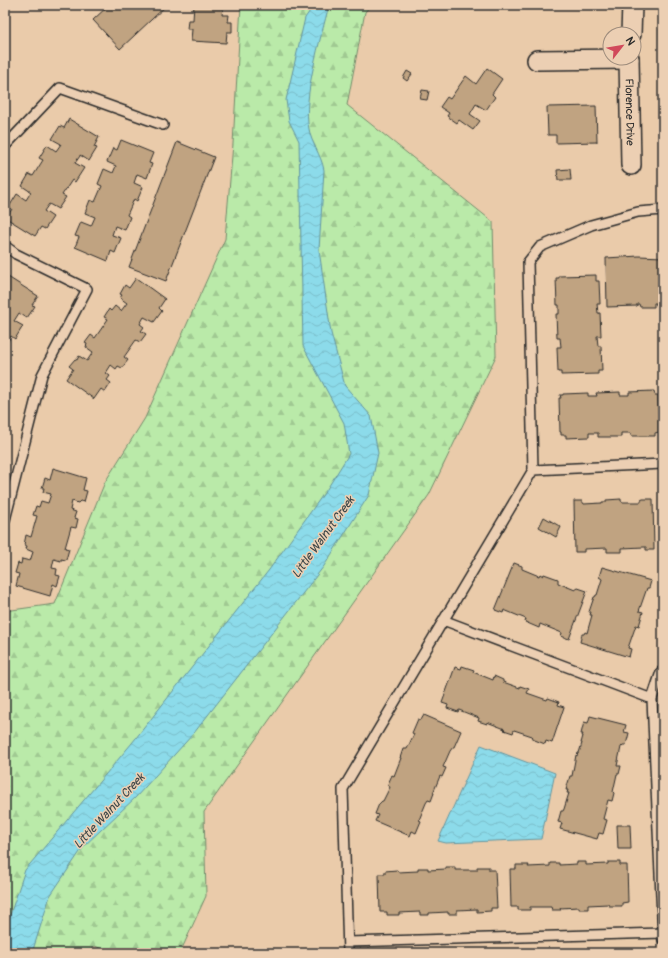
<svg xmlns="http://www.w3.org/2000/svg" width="668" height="958" viewBox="0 0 668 958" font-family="Pangolin,sans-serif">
  <defs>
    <pattern id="forest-firs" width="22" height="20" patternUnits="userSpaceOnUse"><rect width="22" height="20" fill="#baeaa9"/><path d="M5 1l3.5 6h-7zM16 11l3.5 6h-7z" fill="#a0c992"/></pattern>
    <pattern id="water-waves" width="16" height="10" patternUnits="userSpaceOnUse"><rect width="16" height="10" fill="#8cdbea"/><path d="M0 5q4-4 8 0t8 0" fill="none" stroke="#79bcc9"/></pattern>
  </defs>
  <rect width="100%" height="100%" fill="#eacbaa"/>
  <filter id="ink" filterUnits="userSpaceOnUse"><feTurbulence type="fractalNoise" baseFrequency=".025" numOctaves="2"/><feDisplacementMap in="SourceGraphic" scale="8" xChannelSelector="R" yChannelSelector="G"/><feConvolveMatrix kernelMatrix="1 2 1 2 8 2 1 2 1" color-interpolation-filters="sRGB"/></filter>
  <g filter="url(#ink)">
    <path fill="url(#forest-firs)" stroke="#728a6a" d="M241,5H371L365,12L347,105L493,222L496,356L429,495L204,812L206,896L180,953H111L95,946L87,953H5V611L55,604L105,482L145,418L225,239L233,144Z"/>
    <path fill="url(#water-waves)" stroke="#65959e" d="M314,5H329C321,38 302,97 309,129C311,143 321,154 324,170L319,250L331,333L345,386L371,416L378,453L369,495L324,566L194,733L136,797L84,846L50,896L32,953H5V930L25,870L132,743L269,570L327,489L349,454L344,423L303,346L299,141L289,121L286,100L305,18Z
      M481,745L555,773L541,839L446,843L438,841Z"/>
    <path fill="#c0a381" stroke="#2b2b2b" d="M109,5H167L120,49L93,20Z
      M194,5H230V7H223L222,15H229L228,22H232V32H227L226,43L191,41L192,29H187L188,20H193Z
      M660,29H663V59H661Z
      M487,68L502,79L492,94L495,97L486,110L476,104L470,114L480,121L473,130L459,120L457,123L447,116L449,113L440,107L447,97L450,99L466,76L476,84Z
      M407,71L412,74L407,81L403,78Z
      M422,90L429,91L427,100L420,99Z
      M596,106L597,142L556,143V135H548L547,107Z
      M69,119L99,137L94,147L97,148L89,161L80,155V156L75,163L84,168L75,182L72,180L62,195L66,197L58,209L49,204L44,211L53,217L45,229L41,227L35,236L6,218L12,209L9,207L17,194L26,200L31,192L22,186L29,174L33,176L43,160L39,158L47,145L56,151L61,144L52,139L60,126L64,128Z
      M661,136H663V153H661Z
      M121,140L153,153L149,163L152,164L147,178L137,174L134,183L143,187L137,201L134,199L127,215L130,217L125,230L115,226L112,235L121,238L115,253L111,251L108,261L75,247L79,237L75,236L81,222L91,226L95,217L85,213L90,200L95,202L102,186L98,184L104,169L113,173L116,166L107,162L113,148L117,150Z
      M177,142L214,157L166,281L129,267Z
      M570,169L571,180H558L557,170Z
      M639,256L663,257V305H656V303H654V307H640L639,304H637V306L607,307L606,258Z
      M596,275V281H599L600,304H597L598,313H600L601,336H597L598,346H601L602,371H598V374L561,375V372H558L557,347H561L560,338H557L556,314H559V305H557L556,278H559V276Z
      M8,277L38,296L32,305L35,306L27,318L19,313L14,321L23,326L15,339L11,336L5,346V282Z
      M136,278L165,299L159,308L162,311L154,322L144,317L140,324L144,327L141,331L146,334L140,342L136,340L124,357L128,360L122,368L118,366L116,369L111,365L106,373L110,376L107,380L111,383L105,392L101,389L94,399L66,379L73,369L69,366L75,359L77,360L79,356L87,361L93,352L86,347L87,344L85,343L91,335L95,338L108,319L104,317L109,309L111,311L115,306L121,311L127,303L120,298L122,295L120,294L125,285L129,288Z
      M654,391L655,395H658L659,432L655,433V436H631V433H621V437H598V433H589V437L566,438V435H561V432H560L559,398H561L560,395H563V394L588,393V396H597L596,393L620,392V395H629V392Z
      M53,468L86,478L83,490L87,491L84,502L80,501L78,503L72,501L70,510L76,512L74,518L78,519L76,528L71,527L65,548L69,549L66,560L61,559V561L54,559L52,568L57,569L56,575L60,576L57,586L53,584L50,596L16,586L19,574L15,573L18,563L21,564L22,559L30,561L33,552L26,549L27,546L24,545L26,535L31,537L37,516L33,515L36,506L39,507L41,501L48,503L51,494L43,492L44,488H42L45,478L50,480Z
      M621,499V501L623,502H641V500L643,499H653L654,550H646V547H644L622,548V552H607V548L584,549V552H575L574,501H582L584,504L602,503V502H606V500Z
      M544,517L561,527L556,537L539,527Z
      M514,563L522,566V569L539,576L540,574L543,576L544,574L558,579V583L575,590L578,588L587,591L569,639L561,636L562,633L540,624L539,628L525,622L526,619L504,610L503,613L495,610Z
      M602,567L651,581L649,588H647L639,611L643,612L639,626L636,625L628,648L631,649L629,657L580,642L582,634H584L585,632L587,633L592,615H590L591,612H589L594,597H595L596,595H597L602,579L599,577Z
      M462,666L474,670L473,672L493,680L494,676L503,680V682L520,688V686L529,689L527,693L547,700L548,698L559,702L558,705L564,707L552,743L546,741L545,744L532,739L533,737L532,736L514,730L513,733L504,730L505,729L487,722V724L478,721L479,718L459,710L458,712L447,708L448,705L442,703L455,667L461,669Z
      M424,715L461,731L454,747H453L450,751L443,767L446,768L442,777L440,776L433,793H434L431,801L428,800L426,803L419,820L421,821L416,833L412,831L410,836L375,821L378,815L375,814L379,804L382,801H383L390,787L388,786V784L392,775L394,776L401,758H400L403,749H407L414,734L412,733L418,719L421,720Z
      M590,716L626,725L624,732L629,733L626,745H623L621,747L617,766H621L619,774H617L613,792L614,793L612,801L608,800L603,819L607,820L603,834L599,833L597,839L560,829L562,823L558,822L561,811H563L564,809L569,793H567L568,790H566L570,776H572L576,755L577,756L578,753H579L582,743H581L583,736H582L583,734H581L584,722L588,723Z
      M617,825H630L631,849H618Z
      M577,862H586V865L608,864V862H620V865H627L628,902L622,903V906H609L608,904L588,905V909H579V907L560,908L561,910H552L551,907H530V910H518V907H511L510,869H516V865H529L528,867L550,866V863H559V865L577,864Z
      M446,867H455V870H477V867H489V870H495L497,908H491V911L477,912V909L457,910V914H448V912L429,913V915H420V912L399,913V915H387V912H380L379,874H385V871L397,870L398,872L418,871V868H428V870L446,869Z"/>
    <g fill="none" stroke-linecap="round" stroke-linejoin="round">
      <defs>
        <path id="service" d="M5,146L60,88L163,125
          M5,246L16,254L87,289L42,375L5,520
          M533,470L528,262L540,247L591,225L638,212L663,210
          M443,620L652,699
          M663,672H661L652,699L663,939
          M348,942L663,933
          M348,953L343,789L533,470L663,464"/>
        <g id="minor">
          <path d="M631,34L632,5"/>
          <path id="s1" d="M629,58L631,165"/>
          <path d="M537,60L629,59"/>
        </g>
      </defs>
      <use href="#service" stroke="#2b2b2b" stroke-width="12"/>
      <use href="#minor" stroke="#2b2b2b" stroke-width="22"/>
      <use href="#service" stroke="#eccfb3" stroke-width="9"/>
      <use href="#minor" stroke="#eccfb3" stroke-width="19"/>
    </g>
  </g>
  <g text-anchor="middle" stroke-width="3" stroke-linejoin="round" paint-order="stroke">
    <g font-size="11" fill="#2b2b2b" stroke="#eccfb3">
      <text dy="4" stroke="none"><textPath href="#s1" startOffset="54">Florence Drive</textPath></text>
    </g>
    <g font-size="12" font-style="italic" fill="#3a4548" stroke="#eccfb3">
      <text transform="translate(323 537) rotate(-54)" y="4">Little Walnut Creek</text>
      <text transform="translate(109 811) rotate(-47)" y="4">Little Walnut Creek</text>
    </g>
  </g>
  <rect width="668" height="958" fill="none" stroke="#eccfb3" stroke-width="20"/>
  <rect x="10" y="10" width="648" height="938" fill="none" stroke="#2b2b2b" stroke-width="1.5" filter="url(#ink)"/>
  <g transform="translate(622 46) rotate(59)"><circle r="19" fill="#eccfb3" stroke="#9f8d7d"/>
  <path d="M0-3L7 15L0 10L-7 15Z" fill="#d1495b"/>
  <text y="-6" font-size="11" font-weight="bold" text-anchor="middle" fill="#2b2b2b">N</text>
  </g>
</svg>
